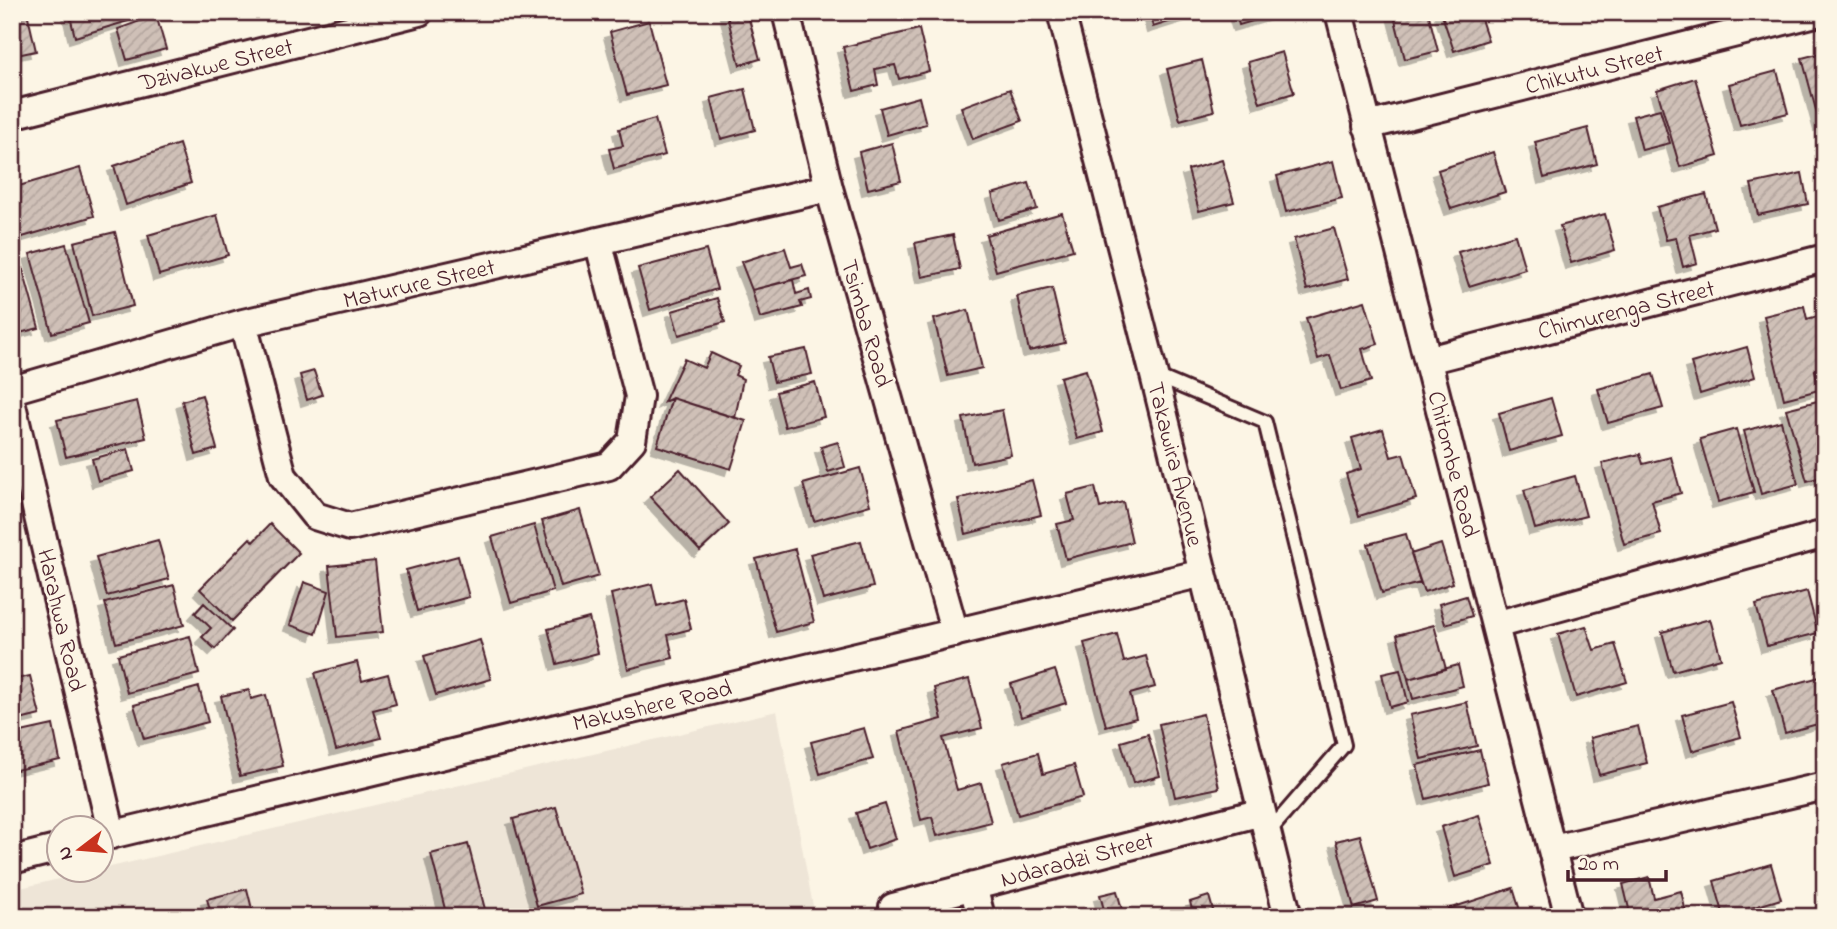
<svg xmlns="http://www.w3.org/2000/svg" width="1837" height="929" viewBox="0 0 1837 929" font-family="'Indie Flower',sans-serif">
  <defs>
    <pattern id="building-hatch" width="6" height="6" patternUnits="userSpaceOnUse" patternTransform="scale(1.75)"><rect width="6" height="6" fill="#cfc0b7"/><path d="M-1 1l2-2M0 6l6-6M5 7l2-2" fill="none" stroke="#b3a59e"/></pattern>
    <filter id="shadow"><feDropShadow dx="-6" dy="6" stdDeviation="0" flood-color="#0004"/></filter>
  </defs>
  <rect width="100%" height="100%" fill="#fcf5e5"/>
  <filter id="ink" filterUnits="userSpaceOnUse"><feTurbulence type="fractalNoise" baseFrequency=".0143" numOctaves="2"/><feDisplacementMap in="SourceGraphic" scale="14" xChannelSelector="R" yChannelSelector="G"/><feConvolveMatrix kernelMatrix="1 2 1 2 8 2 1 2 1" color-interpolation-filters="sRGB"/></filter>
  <g filter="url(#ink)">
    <path fill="#eee5d7" d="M777,711L815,917H12V890Z"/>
    <path fill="url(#building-hatch)" stroke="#4a1f2b" stroke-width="2" filter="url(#shadow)" d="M12,12H27L36,51L12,56Z
      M69,12H125L128,21L75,37Z
      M726,12H747L760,59L740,65Z
      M1149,12H1191V15L1153,27Z
      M1235,12H1284L1239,25Z
      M1393,12H1428L1438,51L1405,59Z
      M1441,12H1491L1480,16L1488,40L1454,51Z
      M156,15L166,49L127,60L118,29Z
      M649,21L666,85L627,95L610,32Z
      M919,29L929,71L899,79L895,65L875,69L878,85L854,91L843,47Z
      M1282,52L1294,93L1260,103L1248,62Z
      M1825,52V123L1820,125L1802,58Z
      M1202,60L1214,111L1180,120L1167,69Z
      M1777,71L1788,113L1740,125L1729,84Z
      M1695,78L1718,156L1680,167L1657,90Z
      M745,89L755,130L721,139L711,98Z
      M1010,89L1022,121L973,139L961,107Z
      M919,97L926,124L887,135L880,108Z
      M1660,109L1670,143L1642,150L1633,116Z
      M655,119L665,155L614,169L609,149L623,146L619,129Z
      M1588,128L1597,164L1544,178L1535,142Z
      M892,143L901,181L868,189L859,152Z
      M179,144L191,183L126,205L114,166Z
      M1493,152L1505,192L1451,209L1438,170Z
      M1222,160L1234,202L1199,211L1188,170Z
      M1333,161L1342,198L1286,212L1277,176Z
      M80,168L94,216L19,238L12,216V188Z
      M1802,173L1808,204L1758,215L1751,184Z
      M1029,183L1037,209L999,220L992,194Z
      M1706,194L1715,228L1690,235L1697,263L1683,267L1676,238L1666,240L1657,207Z
      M1062,213L1073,250L996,271L986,235Z
      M1605,214L1615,250L1571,263L1560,226Z
      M217,215L228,255L159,275L148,235Z
      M1334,228L1348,279L1307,290L1294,239Z
      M115,232L133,306L92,316L74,242Z
      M953,235L960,269L922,277L915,243Z
      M1515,235L1525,269L1469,286L1458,252Z
      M66,244L89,323L52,333L30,254Z
      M785,248L791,267L802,264L806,276L752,290L741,262Z
      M706,250L717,289L650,310L638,268Z
      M20,259L39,328L12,335V261Z
      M793,280L796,294L809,290L811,299L800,302L802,307L760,318L752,290Z
      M1052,288L1065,343L1029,351L1017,296Z
      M717,298L725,322L679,335L672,311Z
      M1365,301L1378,344L1362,349L1371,381L1341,390L1330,355L1318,359L1306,318Z
      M1804,306L1807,319L1825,314V367L1815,370L1819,390L1784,399L1764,316Z
      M968,310L982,368L948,376L934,319Z
      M1747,347L1755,377L1700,394L1691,363Z
      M806,349L812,374L774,382L768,357Z
      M711,353L739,366L735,375L743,379L735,418L672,398L664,402L684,359L704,368Z
      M1086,370L1103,432L1077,439L1060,377Z
      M314,371L322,395L307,400L300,375Z
      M1653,374L1663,408L1608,423L1598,389Z
      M815,382L824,417L785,427L776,392Z
      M202,395L217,449L196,455L182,401Z
      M672,398L746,421L731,469L657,446Z
      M1551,398L1562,436L1509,451L1499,413Z
      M1825,399V476L1807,481L1786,409Z
      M137,401L146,438L66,457L57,420Z
      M1002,410L1011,455L972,463L963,418Z
      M1781,421L1798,484L1761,494L1744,431Z
      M1383,429L1391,457L1403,454L1416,499L1359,516L1346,474L1361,469L1352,438Z
      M1736,429L1754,492L1718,502L1700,439Z
      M838,442L845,467L828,472L821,447Z
      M128,449L134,471L98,481L92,459Z
      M1640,454L1643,464L1671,457L1681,493L1652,501L1661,534L1624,544L1602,463Z
      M860,468L870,505L814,521L803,484Z
      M680,469L729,524L700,551L650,497Z
      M1575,476L1586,516L1535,529L1524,490Z
      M1032,480L1041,515L966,534L958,499Z
      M1095,487L1100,508L1123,502L1132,542L1066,559L1057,524L1074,520L1067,494Z
      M580,510L599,576L561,587L542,521Z
      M270,524L299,553L232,621L200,589L250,538L253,542Z
      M534,525L553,591L511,603L492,537Z
      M1406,534L1420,583L1382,593L1368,544Z
      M158,540L169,579L107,596L96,557Z
      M861,541L873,587L823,600L810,554Z
      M1441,544L1453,583L1424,592L1411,554Z
      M795,549L814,622L776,632L756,559Z
      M458,556L469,597L417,611L406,570Z
      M375,561L383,632L337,637L329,566Z
      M304,582L329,591L316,634L290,625Z
      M652,584L657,606L684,599L691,629L668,635L673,658L628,669L611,594Z
      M174,585L184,625L116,643L105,603Z
      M1807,591L1818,633L1767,646L1756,605Z
      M1466,596L1472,616L1445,624L1439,604Z
      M204,603L233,630L215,649L202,637L211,628L195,613Z
      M589,618L598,653L557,664L548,629Z
      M1710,619L1721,658L1673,671L1662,632Z
      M1434,625L1446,669L1408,679L1397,635Z
      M1586,626L1594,650L1615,644L1627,682L1576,697L1558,634Z
      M1117,634L1124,662L1146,656L1155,687L1130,694L1136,718L1106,726L1084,643Z
      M190,636L199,674L127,693L118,655Z
      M480,640L491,679L436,695L424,656Z
      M357,662L362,681L388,674L396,704L373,710L381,738L336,750L315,673Z
      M1458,665L1463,686L1413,699L1408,679Z
      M1055,670L1066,703L1021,717L1011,684Z
      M1400,670L1408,702L1390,707L1382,674Z
      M30,676L40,715L12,722V680Z
      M1823,676L1825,722L1785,733L1773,690Z
      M969,679L982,728L943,738L957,790L981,783L991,822L937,836L932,817L921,820L899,731L942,719L934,688Z
      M199,687L208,722L144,739L134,705Z
      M249,690L251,699L266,695L283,766L240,776L221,696Z
      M1467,702L1477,746L1421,759L1410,715Z
      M1731,702L1741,737L1692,751L1682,715Z
      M1203,714L1219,788L1175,797L1159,724Z
      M53,725L60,760L12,771V734Z
      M1638,726L1647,763L1599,775L1590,738Z
      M864,728L873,759L820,774L811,742Z
      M1148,734L1160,776L1133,783L1121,742Z
      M1480,750L1488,783L1426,799L1417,765Z
      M1038,753L1043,774L1074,765L1083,797L1018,815L1003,763Z
      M885,804L896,839L867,849L856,813Z
      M556,807L581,894L537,906L513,819Z
      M1479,815L1494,865L1455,877L1441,827Z
      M1360,835L1378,901L1354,908L1336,841Z
      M468,844L487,917H447L431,854Z
      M1771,864L1781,899L1724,916L1714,881Z
      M1649,877L1654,898L1681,891L1687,917H1631L1623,884Z
      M1513,888L1522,917H1450L1448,909Z
      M247,889L254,917H212L207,899Z
      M1117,891L1124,917H1106L1100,895Z
      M1209,896L1215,917H1194L1190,902Z"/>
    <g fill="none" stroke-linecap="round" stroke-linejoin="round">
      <defs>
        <path id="lane" d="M1154,375L1265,422L1344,745L1267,834"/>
        <path id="street" d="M786,12L829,188L955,633
          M1061,12L1154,375L1288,917
          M1339,12L1569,917
          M12,115L419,12
          M1367,126L1820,12
          M243,323L283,476L315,516L350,527L609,466L632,441L639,396L598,241
          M1428,360L1825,258
          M12,390L243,323L829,188
          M12,405L112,835
          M1495,625L1825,534
          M102,837L1203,573
          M1553,849L1825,786
          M12,860L60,848
          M973,886L981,917
          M893,907L1262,812"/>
      </defs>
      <use href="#lane" stroke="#4a1f2b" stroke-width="18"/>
      <use href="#street" stroke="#4a1f2b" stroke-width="32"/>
      <use href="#lane" stroke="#fcf5e5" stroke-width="12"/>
      <use href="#street" stroke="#fcf5e5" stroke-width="26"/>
    </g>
  </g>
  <g text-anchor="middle" stroke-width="5" stroke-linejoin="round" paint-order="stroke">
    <g font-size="24" fill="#4a1f2b" stroke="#fcf5e5">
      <text transform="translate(216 64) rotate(-14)" y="8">Dzivakwe Street</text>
      <text transform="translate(1594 69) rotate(-14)" y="8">Chikutu Street</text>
      <text transform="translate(419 283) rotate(-13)" y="8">Maturure Street</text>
      <text transform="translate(1626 309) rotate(-14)" y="8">Chimurenga Street</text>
      <text transform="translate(867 323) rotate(74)" y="8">Tsimba Road</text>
      <text transform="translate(1176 464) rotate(76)" y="8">Takawira Avenue</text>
      <text transform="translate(1454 464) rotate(76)" y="8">Chitombe Road</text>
      <text transform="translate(62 620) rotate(77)" y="8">Harahwa Road</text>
      <text transform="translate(652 705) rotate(-13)" y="8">Makushere Road</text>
      <text transform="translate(1077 859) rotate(-15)" y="8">Ndaradzi Street</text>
    </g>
  </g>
  <rect width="1837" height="929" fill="none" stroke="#fcf5e5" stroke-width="42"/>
  <rect x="21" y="21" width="1795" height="887" fill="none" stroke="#4a1f2b" stroke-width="2.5" filter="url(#ink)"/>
  <g transform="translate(80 849) rotate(254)"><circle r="33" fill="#fcf5e5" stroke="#b59f9b" stroke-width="2"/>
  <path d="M0-5L12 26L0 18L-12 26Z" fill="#c8321e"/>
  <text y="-10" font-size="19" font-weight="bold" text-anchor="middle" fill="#4a1f2b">N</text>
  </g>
  <path d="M1568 870v10h98v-10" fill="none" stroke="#4a1f2b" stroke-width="3.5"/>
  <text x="1578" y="870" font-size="21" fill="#4a1f2b" stroke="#fcf5e5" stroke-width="5" paint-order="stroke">20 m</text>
</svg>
